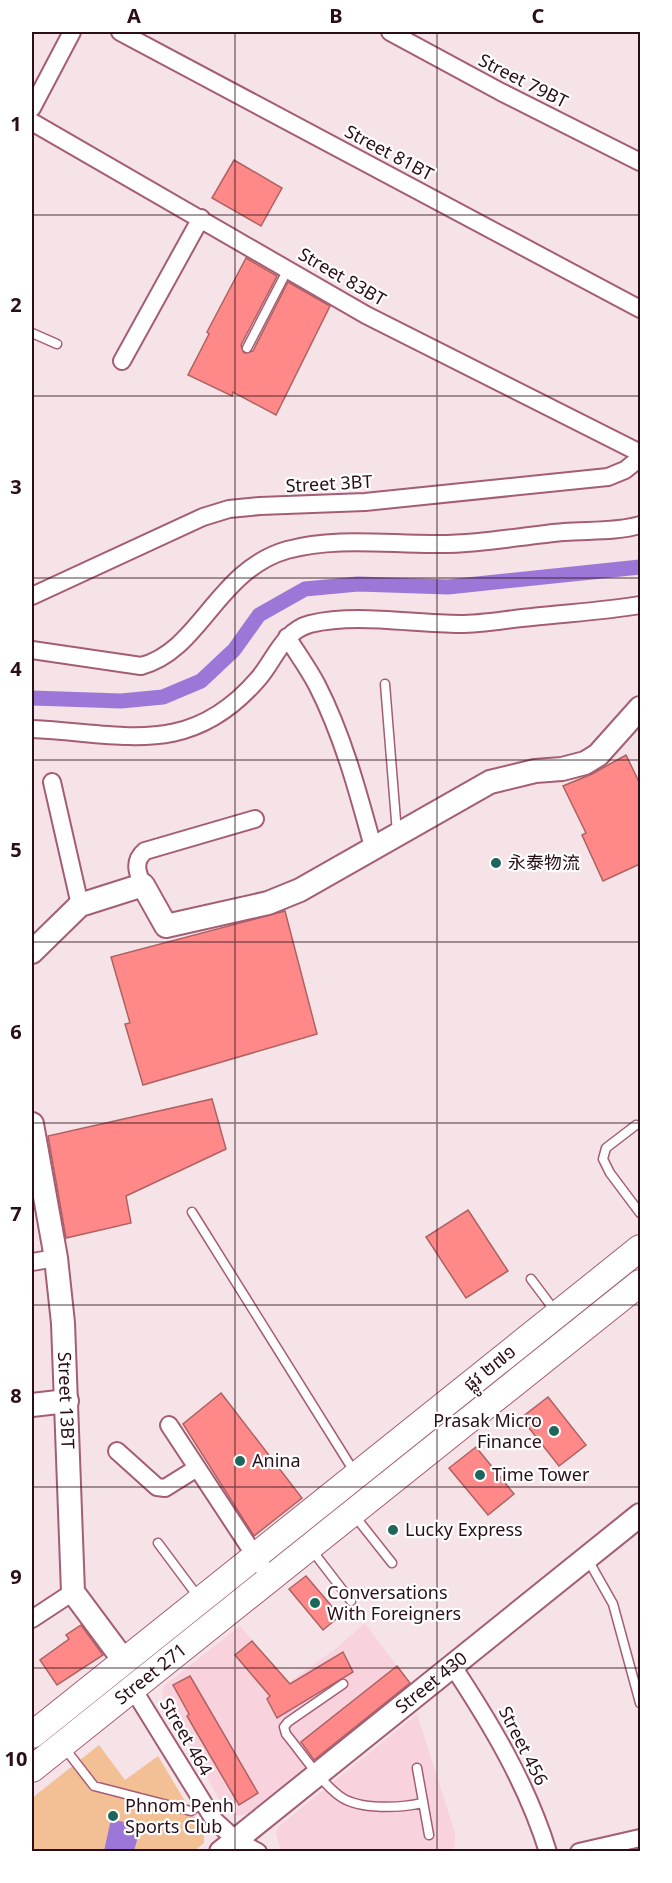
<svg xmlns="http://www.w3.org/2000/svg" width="672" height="1883" viewBox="0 0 672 1883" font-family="'Noto Sans','Noto Sans SC','Noto Sans Khmer',sans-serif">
  <rect width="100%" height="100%" fill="#f5e3e8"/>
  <path fill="#f8d3dd" d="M365,1623L411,1685L250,1813L239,1816L227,1813L164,1701L162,1694L164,1686L240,1626L289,1682L334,1650Z
    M417,1714L455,1833V1846L449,1851H281L276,1832L279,1826Z"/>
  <path fill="#f3c096" d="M99,1745L125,1780L158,1756L204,1833V1843L194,1851L32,1852V1798Z"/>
  <path fill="#9d77d8" d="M111,1819L141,1826L134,1851H104Z"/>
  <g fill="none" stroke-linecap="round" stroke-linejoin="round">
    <path stroke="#9d77d8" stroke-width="15" d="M32,698L121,701L163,697L201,681L234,650L259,615L305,589L358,584L448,587L640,567"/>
  </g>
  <path fill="#ff8889" stroke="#ae6262" stroke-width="1.5" d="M234,160L282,188L261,226L212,198Z
    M246,258L277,276L241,345L244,353L253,351L288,282L330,306L276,415L233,392L232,396L188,375L209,334L207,332Z
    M626,755L640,784V864L603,881L582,835L586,833L563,786L592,774Z
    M285,911L317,1034L143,1085L125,1024L130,1023L111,957Z
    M212,1099L226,1149L126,1196L131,1223L66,1238L48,1136Z
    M468,1210L508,1271L466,1298L426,1237Z
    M221,1393L302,1498L254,1536L183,1424Z
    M548,1397L586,1445L559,1466L521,1418Z
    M476,1447L514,1494L488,1515L449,1468Z
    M306,1576L340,1616L323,1630L289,1589Z
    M81,1625L103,1655L57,1685L40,1660L69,1639L66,1635Z
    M252,1641L290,1684L343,1652L353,1672L277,1718L267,1699L270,1696L235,1655Z
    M397,1666L410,1683L314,1760L301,1742Z
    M190,1676L258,1793L239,1805L187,1716L189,1714L173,1685Z"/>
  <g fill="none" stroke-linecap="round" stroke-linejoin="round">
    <defs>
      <path id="lane" d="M32,333L57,344
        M247,348L288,269
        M385,684L397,833
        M636,1125L606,1148L603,1159L610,1173L640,1213
        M192,1212L355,1473
        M531,1279L555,1311
        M354,1515L392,1563
        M158,1543L199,1598
        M311,1549L351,1601
        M587,1558L613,1604L640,1703
        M343,1684L288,1722L284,1727L286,1734C301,1752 322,1784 341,1797C360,1810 401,1808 422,1803
        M63,1746L94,1786L191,1811L202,1803
        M417,1768L429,1835"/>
      <path id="street" d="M120,32L640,309
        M390,32L501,92L640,162
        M32,108L72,32
        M32,122L366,315L640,453
        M122,361L201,218
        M32,596L203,517L229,509L260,506L365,502L608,477L625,470L640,458
        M287,637C297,653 308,668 317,685C343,736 358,792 373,847
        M32,650L141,666C200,651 217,570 287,550C334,537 385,544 432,544C476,545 520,536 564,532C589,530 616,532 640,525
        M32,729C123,733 189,759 258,679C274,661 283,631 310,624C357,613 411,624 460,624C484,624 508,619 532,617C568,613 605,611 640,605
        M52,782L80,905
        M143,885C137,873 133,861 145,851L255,819
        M32,1262L56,1258
        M169,1425L271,1580
        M117,1451L157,1487L165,1488L197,1468
        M32,1619L73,1592
        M452,1665C491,1724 527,1784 548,1852
        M133,1689L214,1820L236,1840L258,1852
        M579,1852L640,1838"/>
      <g id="secondary">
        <path d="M32,952L80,905L143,885L166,926L268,903L300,890L490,782L535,771L562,769L585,763L598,755L640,708"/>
        <path id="s1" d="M32,1124L56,1258L63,1323L73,1592L125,1662"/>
        <path d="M32,1405L67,1401"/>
        <path id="s2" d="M221,1852L640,1515"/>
      </g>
      <g id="primary">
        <path d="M32,1735L640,1248"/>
        <path id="s3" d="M32,1769L640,1283"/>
      </g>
    </defs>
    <use href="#lane" stroke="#a55d74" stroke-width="11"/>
    <use href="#street" stroke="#a55d74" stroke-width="20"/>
    <use href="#secondary" stroke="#a55d74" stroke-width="26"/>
    <use href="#primary" stroke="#a55d74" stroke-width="28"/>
    <use href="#lane" stroke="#fff" stroke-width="8"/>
    <use href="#street" stroke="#fff" stroke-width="16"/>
    <use href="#secondary" stroke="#fff" stroke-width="22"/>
    <use href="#primary" stroke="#fff" stroke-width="26"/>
  </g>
  <path fill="none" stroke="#2a0e18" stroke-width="1.5" stroke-opacity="0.55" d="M235,32V1852M437,32V1852M32,215H640M32,396H640M32,578H640M32,760H640M32,942H640M32,1123H640M32,1305H640M32,1487H640M32,1668H640"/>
  <g fill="#1e655a" stroke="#fff" stroke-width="2">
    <circle cx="496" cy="863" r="6"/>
    <circle cx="554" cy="1431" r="6"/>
    <circle cx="240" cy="1461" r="6"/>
    <circle cx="480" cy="1475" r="6"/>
    <circle cx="393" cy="1530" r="6"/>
    <circle cx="315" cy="1603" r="6"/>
    <circle cx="113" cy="1816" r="6"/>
  </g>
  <g text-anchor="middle" stroke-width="4.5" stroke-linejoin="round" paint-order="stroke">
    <g font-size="18" fill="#2a0e18" stroke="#fff">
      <text transform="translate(523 81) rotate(27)" y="6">Street 79BT</text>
      <text transform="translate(389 153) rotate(28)" y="6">Street 81BT</text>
      <text transform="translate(342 277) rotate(30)" y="6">Street 83BT</text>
      <text transform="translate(329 484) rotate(-3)" y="6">Street 3BT</text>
      <text transform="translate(490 1368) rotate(-39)" y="6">ផ្លូវ ២៧១</text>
      <text dy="6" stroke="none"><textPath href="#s1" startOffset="279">Street 13BT</textPath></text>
      <text dy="6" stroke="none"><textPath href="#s3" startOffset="152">Street 271</textPath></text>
      <text dy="6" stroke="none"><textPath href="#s2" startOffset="270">Street 430</textPath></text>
      <text transform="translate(186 1737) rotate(60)" y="6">Street 464</text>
      <text transform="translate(523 1746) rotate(63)" y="6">Street 456</text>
    </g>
    <g font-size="18" fill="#2a0e18" stroke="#fff" text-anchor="start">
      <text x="508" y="869">永泰物流</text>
      <text x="542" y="1427" text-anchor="end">Prasak Micro<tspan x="542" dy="21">Finance</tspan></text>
      <text x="252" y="1467">Anina</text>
      <text x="492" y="1481">Time Tower</text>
      <text x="405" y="1536">Lucky Express</text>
      <text x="327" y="1599">Conversations<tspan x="327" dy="21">With Foreigners</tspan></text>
      <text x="125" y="1812">Phnom Penh<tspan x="125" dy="21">Sports Club</tspan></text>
    </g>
  </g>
  <rect width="672" height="1883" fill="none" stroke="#ffffff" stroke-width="66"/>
  <rect x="33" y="33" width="606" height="1817" fill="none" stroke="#2a0e18" stroke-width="2"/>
  <g font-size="20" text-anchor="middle" font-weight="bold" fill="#2a0e18">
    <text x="134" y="23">A</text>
    <text x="336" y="23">B</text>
    <text x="538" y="23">C</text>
    <text x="16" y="131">1</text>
    <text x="16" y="312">2</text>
    <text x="16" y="494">3</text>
    <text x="16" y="676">4</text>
    <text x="16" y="857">5</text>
    <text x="16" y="1039">6</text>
    <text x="16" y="1221">7</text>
    <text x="16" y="1403">8</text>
    <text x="16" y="1584">9</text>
    <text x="16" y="1766">10</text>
  </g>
</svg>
